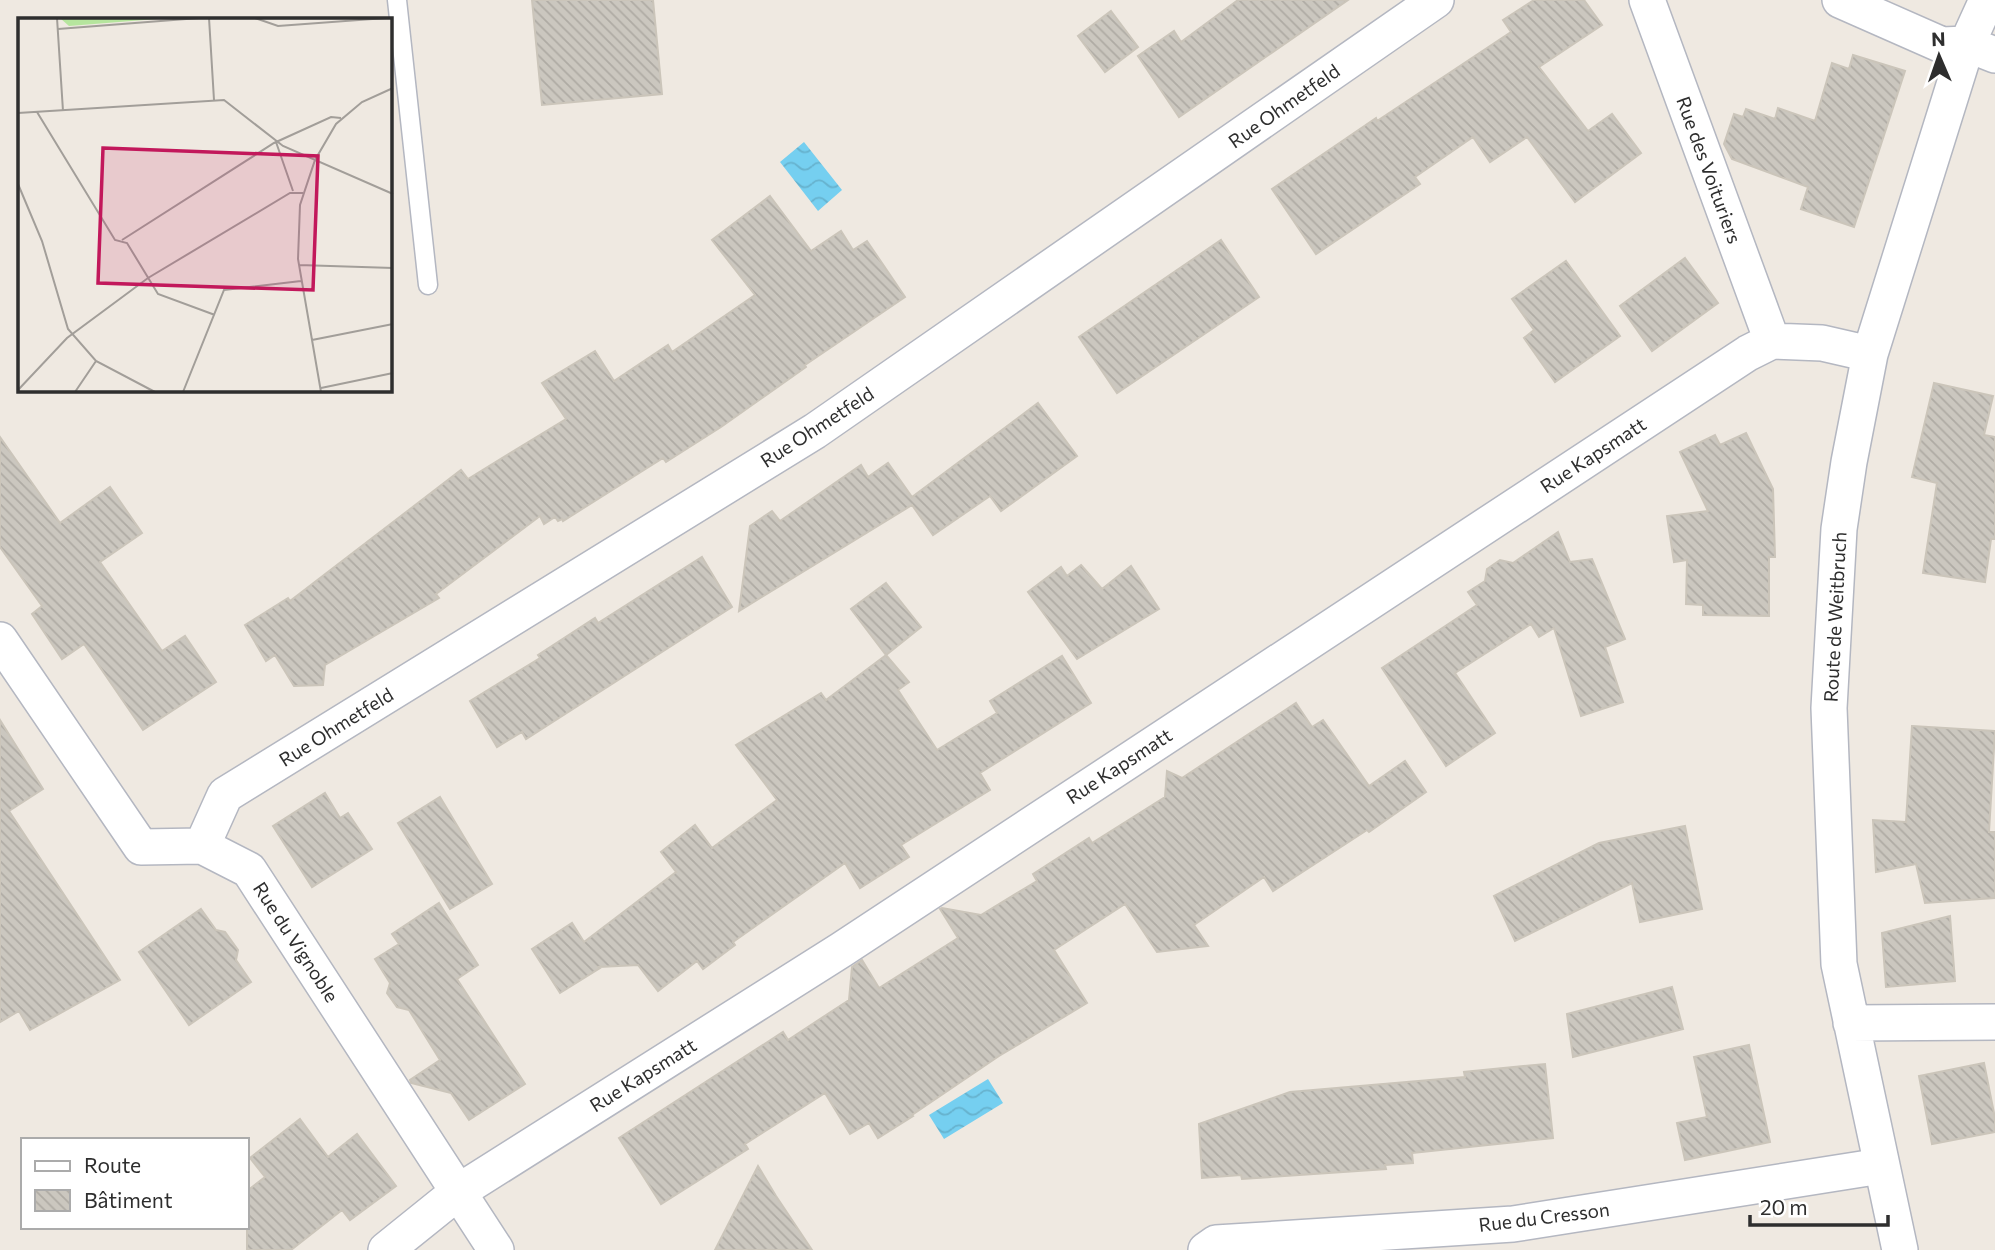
<svg xmlns="http://www.w3.org/2000/svg" width="1995" height="1250" viewBox="0 0 1995 1250" font-family="Commissioner,sans-serif">
  <defs>
    <pattern id="water-waves" width="16" height="10" patternUnits="userSpaceOnUse" patternTransform="scale(1.75)"><rect width="16" height="10" fill="#75cff0"/><path d="M0 5q4-4 8 0t8 0" fill="none" stroke="#66b2ce"/></pattern>
    <pattern id="building-back-hatch" width="6" height="6" patternUnits="userSpaceOnUse" patternTransform="scale(1.75)"><rect width="6" height="6" fill="#cbc7bf"/><path d="M-1 5l2 2M0 0l6 6M5-1l2 2" fill="none" stroke="#afaba4"/></pattern>
  </defs>
  <rect width="100%" height="100%" fill="#efe9e1"/>
  <path fill="url(#water-waves)" d="M804,142L842,190L818,211L780,162Z
    M988,1079L1003,1103L944,1139L929,1115Z"/>
  <path fill="url(#building-back-hatch)" stroke="#cbc5ba" stroke-width="2" d="M532,0H653L662,94L542,105Z
    M1238,0H1348L1179,117L1138,56L1174,31L1181,42Z
    M1534,0H1584L1602,25L1539,67L1588,131L1612,114L1641,153L1575,202L1527,137L1490,162L1473,137L1415,177L1420,184L1316,254L1272,189L1376,118L1377,121L1511,32L1503,20Z
    M1111,11L1138,47L1105,72L1078,36Z
    M1853,55L1905,71L1854,227L1801,209L1808,187L1732,159L1724,144L1734,114L1743,117L1746,109L1775,119L1778,108L1815,121L1832,63L1849,69Z
    M770,196L811,251L841,231L853,250L867,241L905,297L805,365L806,367L721,427L666,462L663,458L563,521L562,519L558,521L555,517L544,524L540,516L436,594L439,598L325,665L323,685L294,686L275,655L266,661L245,625L288,598L290,601L461,470L468,479L566,419L542,383L595,351L614,381L668,345L672,352L755,295L712,240Z
    M1221,240L1259,297L1117,393L1079,337Z
    M1685,258L1718,303L1652,351L1620,306Z
    M1566,261L1620,336L1555,382L1524,338L1534,330L1512,299Z
    M1934,383L1993,396L1984,435L1995,437V539H1991L1985,582L1923,573L1937,483L1912,477Z
    M1038,403L1077,456L1001,511L990,496L933,535L912,505L739,611L750,526L772,511L780,521L861,465L868,477L888,463L912,497Z
    M1746,433L1773,489L1775,557H1769V616L1703,615V605L1686,604L1687,560L1674,562L1667,516L1708,511L1680,452L1715,435L1720,445Z
    M0,437L60,523L110,487L142,533L100,562L162,651L185,636L216,682L143,730L84,644L62,659L32,614L42,606L0,547Z
    M1558,532L1570,562L1592,559L1625,639L1605,647L1623,702L1581,716L1554,628L1539,637L1531,624L1455,673L1495,733L1446,766L1382,668L1477,605L1468,592L1485,581L1487,569L1500,560L1513,563Z
    M702,557L732,607L526,739L522,732L497,747L470,701L540,658L538,655L595,618L598,623Z
    M1081,565L1102,589L1131,566L1159,609L1077,659L1028,592L1061,567L1067,576Z
    M886,583L921,627L886,655L851,609Z
    M886,655L909,682L898,690L937,750L997,713L990,701L1062,656L1091,703L980,773L990,790L901,845L909,857L860,888L845,863L733,942L735,945L703,969L697,961L658,991L638,965L599,967L600,968L560,993L532,949L572,923L584,942L676,872L661,852L695,825L712,848L777,800L736,745L821,693L826,700Z
    M1296,703L1312,727L1323,720L1369,786L1405,761L1426,792L1369,832L1367,830L1273,891L1264,877L1194,925L1208,946L1157,952L1125,904L1054,950L1087,1003L999,1056L912,1115L913,1116L878,1138L869,1123L850,1134L825,1093L745,1144L748,1149L661,1204L619,1138L783,1032L788,1040L849,1000L852,967L862,960L879,988L958,938L940,909L942,908L981,915L1037,881L1033,874L1089,838L1092,843L1165,797L1167,771L1182,778Z
    M0,720L43,789L9,811L120,980L30,1030L19,1011L0,1022Z
    M1912,726L1995,731L1989,832H1995V898L1925,903L1916,864L1876,872L1873,820L1906,822Z
    M325,793L340,818L348,813L372,849L312,887L273,826Z
    M440,797L492,884L450,909L398,823Z
    M1685,826L1702,909L1640,922L1632,883L1515,941L1494,896L1599,843Z
    M439,903L478,965L457,979L525,1084L469,1120L451,1093L411,1083L410,1080L440,1060L409,1010L397,1007L387,993L390,983L375,959L399,944L392,934Z
    M201,909L216,930L225,932L238,950L236,960L251,982L189,1025L139,952Z
    M1950,916L1955,981L1886,987L1882,933Z
    M1672,987L1683,1029L1573,1057L1567,1014Z
    M1749,1045L1770,1142L1685,1160L1677,1123L1707,1117L1694,1057Z
    M1984,1063L1995,1118V1132L1932,1144L1919,1076Z
    M1545,1064L1553,1138L1412,1153L1413,1163L1385,1165L1386,1169L1242,1179L1241,1175L1202,1178L1199,1124L1290,1092L1465,1077L1464,1072Z
    M300,1119L328,1157L357,1134L396,1186L350,1220L342,1210L291,1250H247V1191L265,1177L250,1158Z
    M758,1166L776,1196L812,1250H715Z"/>
  <g fill="none" stroke-linecap="round" stroke-linejoin="round">
    <defs>
      <path id="lane" d="M397,0L428,285"/>
      <path id="street" d="M1647,0L1772,341
        M1840,0L1942,45L1967,44L1995,55
        M0,640L141,847L202,846L249,870L496,1250
        M202,846L225,795L815,431L1436,0
        M1851,1023L1995,1022
        M386,1250L458,1192L841,950L1748,353L1772,341L1822,343L1870,354
        M1206,1250L1216,1243L1513,1224L1881,1166
        M1900,1250L1839,964L1829,708L1839,529L1849,462L1870,354L1967,44L1987,0"/>
    </defs>
    <use href="#lane" stroke="#b4b7c1" stroke-width="21"/>
    <use href="#street" stroke="#b4b7c1" stroke-width="38"/>
    <use href="#lane" stroke="#fff" stroke-width="18"/>
    <use href="#street" stroke="#fff" stroke-width="35"/>
  </g>
  <g text-anchor="middle" stroke-width="5" stroke-linejoin="round" paint-order="stroke">
    <g font-size="19" fill="#2e2e2e" stroke="#fff">
      <text transform="translate(1284 106) rotate(-35)" y="7">Rue Ohmetfeld</text>
      <text transform="translate(1709 170) rotate(70)" y="7">Rue des Voituriers</text>
      <text transform="translate(817 427) rotate(-33)" y="7">Rue Ohmetfeld</text>
      <text transform="translate(1593 455) rotate(-33)" y="7">Rue Kapsmatt</text>
      <text transform="translate(1835 617) rotate(-87)" y="7">Route de Weitbruch</text>
      <text transform="translate(336 727) rotate(-32)" y="7">Rue Ohmetfeld</text>
      <text transform="translate(1119 766) rotate(-33)" y="7">Rue Kapsmatt</text>
      <text transform="translate(296 942) rotate(57)" y="7">Rue du Vignoble</text>
      <text transform="translate(643 1075) rotate(-32)" y="7">Rue Kapsmatt</text>
      <text transform="translate(1544 1217) rotate(-7)" y="7">Rue du Cresson</text>
    </g>
  </g>
  <g transform="translate(18 18)">
    <rect width="374" height="374" fill="#efe9e1"/>
    <path d="M42,0H151L51,8Z" fill="#b6e59e"/>
    <path fill="none" stroke="#a29e99" stroke-width="2" d="M39,0L45,93M191,0L196,82M237,0L260,8L368,0M40,11L181,0M19,94L97,222L109,225L140,276L197,297M0,95L206,82L265,128L375,176M258,124L275,173M0,166L24,223L50,311L78,343L137,374M104,222L256,125L313,99L323,100M281,247L375,250M294,322L375,306M303,370L375,355M0,372L49,320L130,260L272,175H285M57,374L78,343M165,374L206,272L283,263M303,374L280,241L282,187L297,142L318,106L344,84L375,70"/>
    <path fill="#c2185b" fill-opacity="0.15" stroke="#c2185b" stroke-width="3.5" d="M85,130L300,138L295,272L80,265Z"/>
    <rect width="374" height="374" fill="none" stroke="#2e2e2e" stroke-width="3.5"/>
  </g>
  <rect x="21" y="1138" width="228" height="91" fill="#ffffff" stroke="#ababab" stroke-width="2"/>
  <rect x="35" y="1161" width="35" height="10" fill="#ffffff" stroke="#ababab" stroke-width="2"/>
  <text x="84" y="1173" font-size="21" fill="#2e2e2e">Route</text>
  <rect x="35" y="1190" width="35" height="21" fill="url(#building-back-hatch)" stroke="#ababab" stroke-width="2"/>
  <text x="84" y="1208" font-size="21" fill="#2e2e2e">Bâtiment</text>
  <g transform="translate(1939 56) rotate(358)" stroke="#ffffff" stroke-width="5" paint-order="stroke">
  <path d="M0-5L12 26L0 18L-12 26Z" fill="#2e2e2e"/>
  <text y="-10" font-size="19" font-weight="bold" text-anchor="middle" fill="#2e2e2e">N</text>
  </g>
  <path d="M1750 1215v10h138v-10" fill="none" stroke="#2e2e2e" stroke-width="3.5"/>
  <text x="1760" y="1215" font-size="21" fill="#2e2e2e" stroke="#ffffff" stroke-width="5" paint-order="stroke">20 m</text>
</svg>
